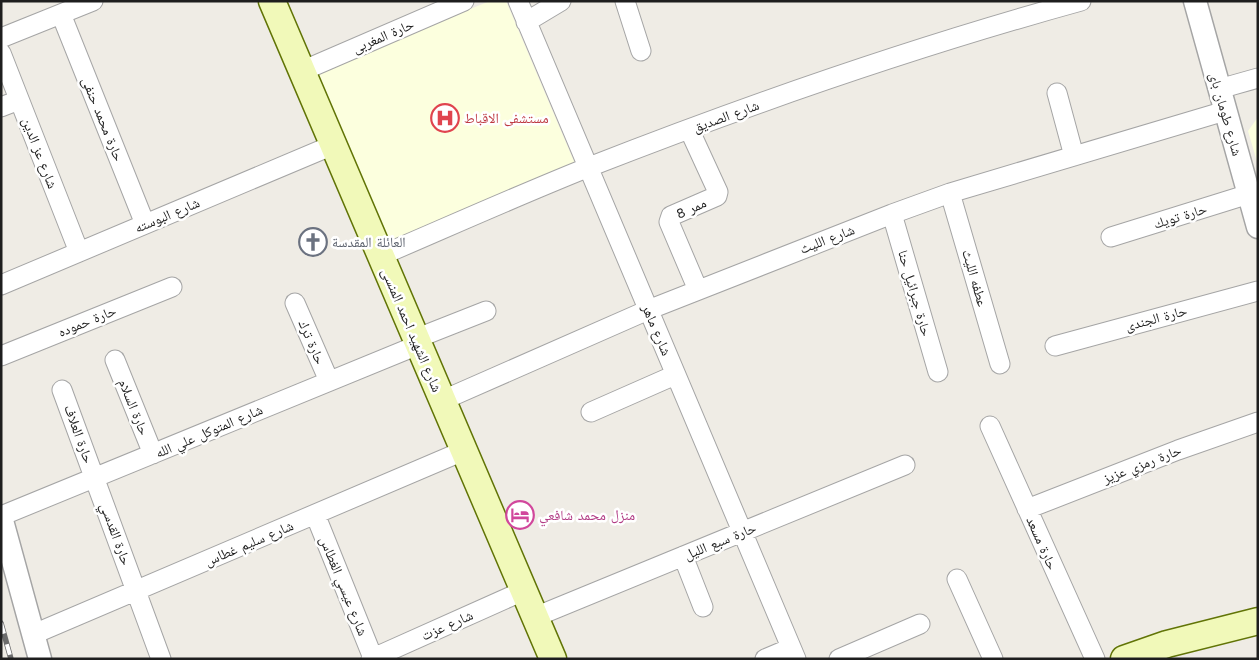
<svg xmlns="http://www.w3.org/2000/svg" width="1259" height="660" viewBox="0 0 1259 660" font-family="'Work Sans','Noto Naskh Arabic',sans-serif">
  <rect width="100%" height="100%" fill="#efece5"/>
  <path fill="#fcffde" d="M490,1H506L575,164L386,244L315,72Z
    M1258,117V165L1248,131Z"/>
  <g fill="none" stroke-linecap="round" stroke-linejoin="round">
    <defs>
      <path id="minor" d="M518,1L796,659
        M625,1L641,51
        M61,14L145,224
        M526,22L561,1
        M1,38L93,1
        M1,53L79,252
        M302,71L464,1
        M1219,89L1258,78
        M1057,93L1074,156
        M1,107L19,100
        M689,129L718,192L717,196L671,216L669,222L698,290
        M950,193L1000,364
        M892,214L938,372
        M1111,237L1249,194
        M380,256C450,226 519,195 589,167C750,104 914,47 1081,1
        M1,285L333,145
        M295,303L329,381
        M415,339L486,311
        M1055,346L1258,291
        M1,356L172,287
        M115,360L153,454
        M62,390L161,659
        M441,401L648,310L892,214L950,193L1225,111
        M591,412L675,375
        M990,426L1095,659
        M1027,509L1178,450L1258,422
        M315,514L373,658
        M1,516L418,345
        M683,556L703,607
        M957,579L993,659
        M535,617L905,465
        M34,634L463,451
        M371,659L523,591
        M765,659L791,648
        M839,659L920,624"/>
      <path id="tertiary" d="M1195,1L1258,227
        M1,517L40,659"/>
      <path id="secondary" d="M272,1L553,659
        M1124,659L1167,644L1258,621"/>
    </defs>
    <use href="#minor" stroke="#a5a5a5" stroke-width="21"/>
    <use href="#tertiary" stroke="#a5a5a5" stroke-width="25"/>
    <use href="#secondary" stroke="#617406" stroke-width="29"/>
    <use href="#minor" stroke="#fff" stroke-width="19"/>
    <use href="#tertiary" stroke="#fff" stroke-width="22"/>
    <use href="#secondary" stroke="#f1f9b9" stroke-width="26"/>
    <defs>
      <path id="rail" d="M1,623L11,659"/>
    </defs>
    <use href="#rail" stroke="#6c6c6c" stroke-width="5.5"/>
    <use href="#rail" stroke="#fff" stroke-width="4" stroke-dasharray="11" stroke-linecap="butt"/>
  </g>
  <defs>
    <symbol id="hospital-ring" viewBox="-11 -11 22 22"><circle r="9.5" fill="#fff" stroke="#e0444e" stroke-width="1.5"/><path d="M-5-5h3v3.5h4V-5h3V5h-3V1.5h-4V5h-3Z" fill="#e0444e"/></symbol>
    <symbol id="church-ring" viewBox="-11 -11 22 22"><circle r="9.5" fill="#fff" stroke="#6b7280" stroke-width="1.5"/><path d="M-1.2-6h2.4v3.5h3.3v2.4h-3.3V6h-2.4V-.1h-3.3v-2.4h3.3Z" fill="#6b7280"/></symbol>
    <symbol id="hotel-ring" viewBox="-11 -11 22 22"><circle r="9.5" fill="#fff" stroke="#d1479c" stroke-width="1.5"/><path d="M-6-4.5h1.5V1H6V5H4.5V3h-9V5H-6ZM-4 0a1.8 1.8 0 1 1 3.6 0ZM.5 0V-2.5h3Q6-2.5 6 0Z" fill="#d1479c"/></symbol>
  </defs>
  <g fill-rule="evenodd">
    <use href="#hospital-ring" x="429" y="102" width="32" height="32"/>
    <use href="#church-ring" x="297" y="226" width="32" height="32"/>
    <use href="#hotel-ring" x="504" y="499" width="32" height="32"/>
  </g>
  <g text-anchor="middle" stroke-width="5" stroke-linejoin="round" paint-order="stroke">
    <g font-size="14" fill="#1e1e1e" stroke="#fff">
      <text transform="translate(383 36) rotate(-23)" y="5">حارة المغربى</text>
      <text transform="translate(1226 114) rotate(74)" y="5">شارع طومان باى</text>
      <text transform="translate(726 116) rotate(-20)" y="5">شارع الصديق</text>
      <text transform="translate(103 119) rotate(68)" y="5">حارة محمد حنفى</text>
      <text transform="translate(40 153) rotate(69)" y="5">شارع عز الدين</text>
      <text transform="translate(691 208) rotate(-24)" y="5">ممر 8</text>
      <text transform="translate(167 215) rotate(-23)" y="5">شارع البوسته</text>
      <text transform="translate(1180 216) rotate(-17)" y="5">حارة تويك</text>
      <text transform="translate(827 239) rotate(-21)" y="5">شارع الليث</text>
      <text transform="translate(975 278) rotate(74)" y="5">عطفه الليث</text>
      <text transform="translate(915 293) rotate(74)" y="5">حارة جبرائيل حنا</text>
      <text transform="translate(1156 318) rotate(-15)" y="5">حارة الجندى</text>
      <text transform="translate(87 321) rotate(-22)" y="5">حارة حموده</text>
      <text transform="translate(412 330) rotate(67)" y="5">شارع الشهيد احمد المنسى</text>
      <text transform="translate(657 330) rotate(67)" y="5">شارع ماهر</text>
      <text transform="translate(312 342) rotate(67)" y="5">حارة ترك</text>
      <text transform="translate(134 407) rotate(68)" y="5">حارة السلام</text>
      <text transform="translate(209 431) rotate(-23)" y="5">شارع المتوكل علي الله</text>
      <text transform="translate(79 434) rotate(70)" y="5">حارة العلاف</text>
      <text transform="translate(1142 464) rotate(-21)" y="5">حارة رمزي عزيز</text>
      <text transform="translate(116 534) rotate(70)" y="5">حارة القدسي</text>
      <text transform="translate(720 541) rotate(-22)" y="5">حارة سبع الليل</text>
      <text transform="translate(249 543) rotate(-23)" y="5">شارع سليم غطاس</text>
      <text transform="translate(1042 543) rotate(66)" y="5">حارة مسعد</text>
      <text transform="translate(344 586) rotate(68)" y="5">شارع عيسي الغطاس</text>
      <text transform="translate(447 625) rotate(-24)" y="5">شارع عزت</text>
    </g>
    <g font-size="14" fill="#be3a42" stroke="#fff" text-anchor="start">
      <text x="464" y="123">مستشفى الاقباط</text>
    </g>
    <g font-size="14" fill="#5b616d" stroke="#fff" text-anchor="start">
      <text x="332" y="247">العائلة المقدسة</text>
    </g>
    <g font-size="14" fill="#b23c85" stroke="#fff" text-anchor="start">
      <text x="539" y="520">منزل محمد شافعي</text>
    </g>
  </g>
  <rect width="1259" height="660" fill="none" stroke="#1e1e1e" stroke-width="5"/>
</svg>
